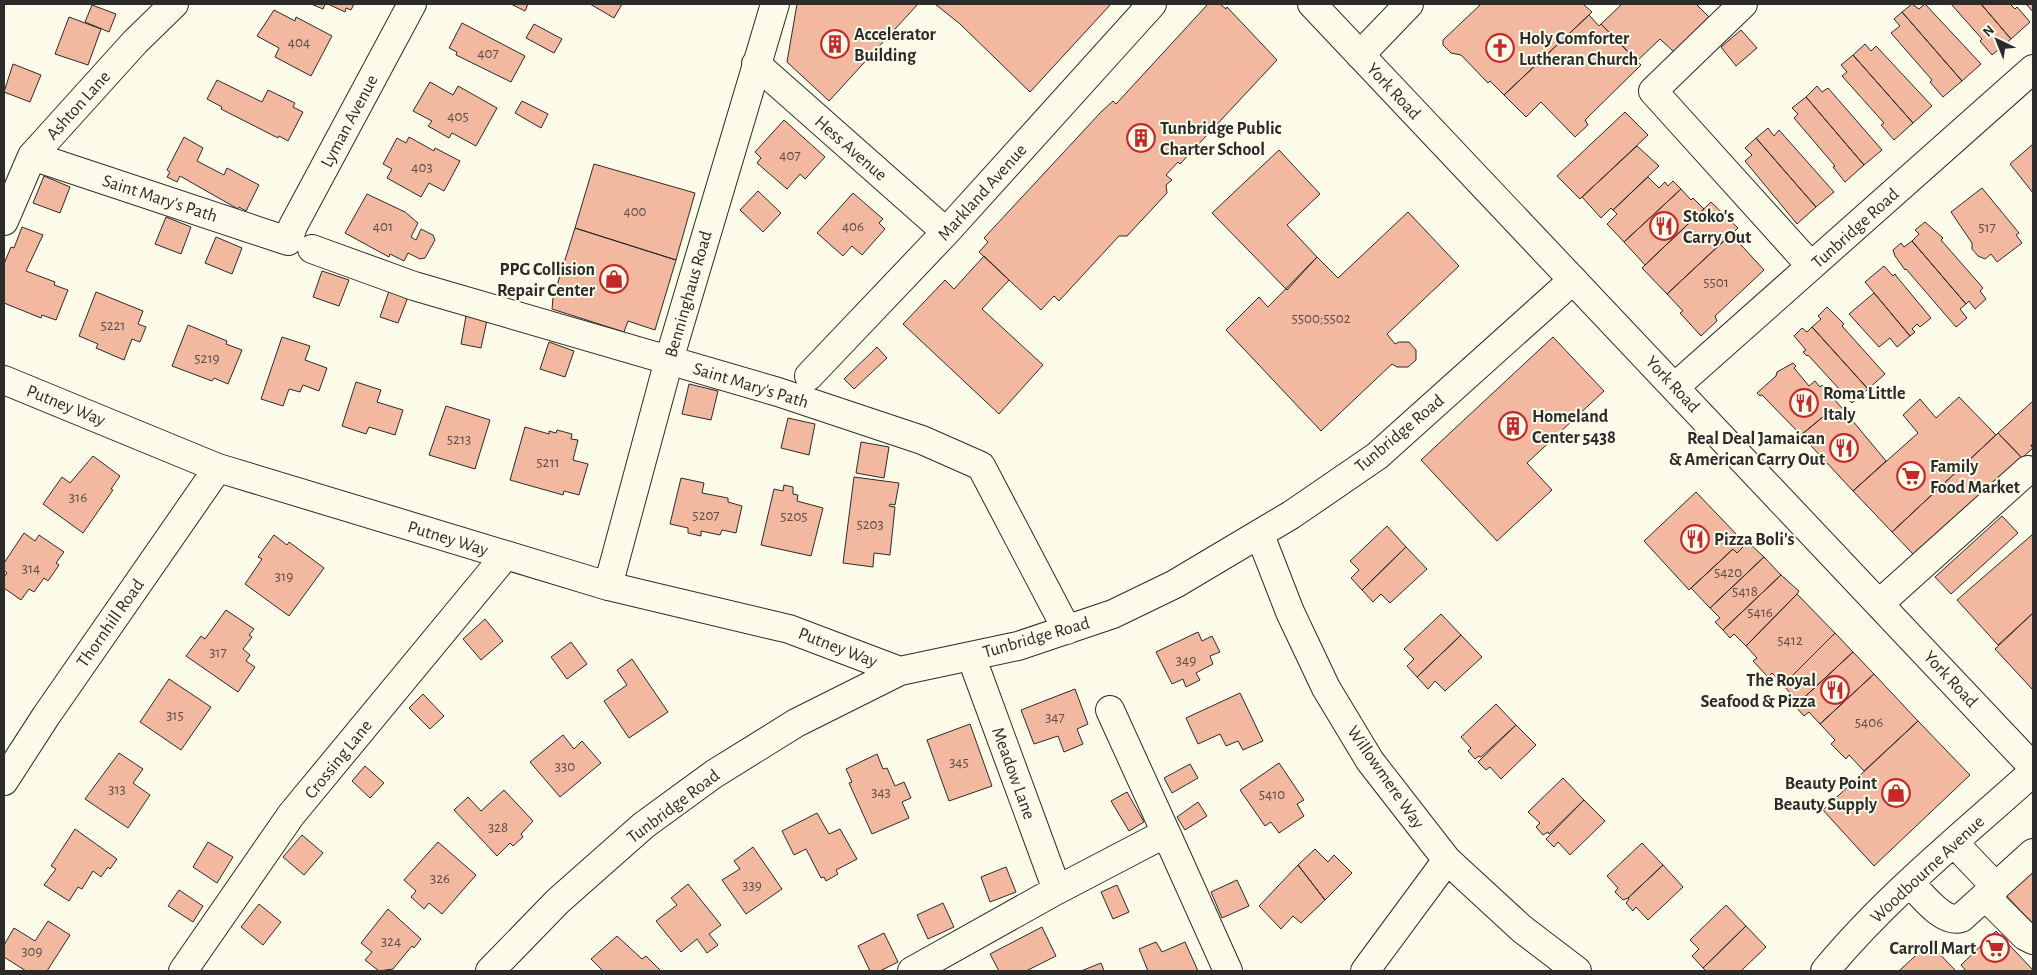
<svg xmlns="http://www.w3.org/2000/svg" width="2037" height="975" viewBox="0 0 2037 975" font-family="'Alegreya Sans',sans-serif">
  <rect width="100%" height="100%" fill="#fdfbea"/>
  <path fill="#f2b8a0" stroke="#2b2b2b" d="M311,4H325L323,9Z
    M328,4H354L351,10L346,8L345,12Z
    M511,4H528L525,11Z
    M590,4H622L614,18Z
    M797,4H918L829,101L787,62Z
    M935,4H1111L1030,92L960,24Z
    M1208,4H1220L1226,9L1227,7L1277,60L1180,164L1178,162L1166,175L1172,180L1166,185L1167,193L1127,236H1119L1059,301L1054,296L1041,310L979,252L988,242L984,238L1101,112L1113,101L1116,104Z
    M1481,4H1583L1592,12L1504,95L1490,81L1488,83L1461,55L1451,53L1443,45V40Z
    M1622,4H1696L1714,22L1675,53L1660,39L1637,61L1601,24Z
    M1912,4L1919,9L1925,4L1981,64L1962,81L1902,12Z
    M1951,4H1981L2011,39L1992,55L1980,41L1982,39Z
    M1981,4H2010L2015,9L2017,7L2030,22L2011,39Z
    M2025,4H2033V12L2027,5Z
    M92,5L116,14L109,32L85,22Z
    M274,10L295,21L296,17L332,36L311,76L275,57L279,48L257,36Z
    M1902,12L1962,81L1943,97L1930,82L1932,80L1891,33L1900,26L1894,19Z
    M1589,15L1599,26L1601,24L1641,65L1585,120L1588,125L1575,137L1541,102L1526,117L1504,95Z
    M69,17L101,29L88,65L55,54Z
    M462,23L525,56L511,82L456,55L457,52L449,48Z
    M534,24L562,39L554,53L526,38Z
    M1741,30L1757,48L1736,66L1721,47Z
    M1865,44L1871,51L1876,46L1932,106L1913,123L1853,55Z
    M1853,55L1913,123L1894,140L1881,125L1884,123L1842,76L1847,72L1841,65Z
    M13,64L41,75L30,102L4,92Z
    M217,80L262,102L268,90L295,103L293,107L303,112L288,141L279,136L278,138L221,109L222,107L207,99Z
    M430,82L453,95L458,86L497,108L476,146L452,133L449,138L428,126L432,121L413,111Z
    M1817,86L1822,92L1828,88L1882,150L1864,165L1806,97Z
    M1806,97L1864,165L1845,182L1833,167L1835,166L1794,118L1798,114L1792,108Z
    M522,101L548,114L541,128L515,113Z
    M1625,112L1648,135L1580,199L1557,176Z
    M784,120L825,157L805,179L800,174L787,189L757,163L761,158L755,152Z
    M1768,128L1774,136L1779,130L1834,192L1816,207L1756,138Z
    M184,137L203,148L197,161L224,175L227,168L259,185L246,211L239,207L238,209L180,176L177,182L167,177L170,172L167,170Z
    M409,137L434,151L435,148L460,161L444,191L429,183L421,197L387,178L392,169L383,164L397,138L406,143Z
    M1756,138L1816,207L1797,224L1745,161L1752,155L1745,148Z
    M2033,144V193L2010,164Z
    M1637,146L1659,166L1613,210L1611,208L1601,218L1582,197Z
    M1279,150L1320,194L1287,225L1317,257L1287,290L1212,213Z
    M594,164L695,193L676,260L575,228Z
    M44,176L70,187L60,213L33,203Z
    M1648,177L1659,188L1665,182L1668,186L1673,181L1681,189L1624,242L1607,224L1617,214L1613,210Z
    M1982,188L2019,233L2016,235L2022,243L1997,262L1991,254L1985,259L1978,256L1972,249V243L1951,212Z
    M1681,189L1691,200L1693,198L1704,209L1645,265L1624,242Z
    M758,191L781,213L763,232L740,210Z
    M853,193L883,219L879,223L885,229L862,255L852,246L843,256L817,233Z
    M367,194L405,212L418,223L411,237L416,240L421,229L433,235L435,240L425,258L420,259L408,253L404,261L390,254L389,257L345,233Z
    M1711,202L1738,228L1667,294L1642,268Z
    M1408,212L1459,266L1387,334L1395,344L1399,342H1409L1416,350V360L1408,367H1397L1392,364L1321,431L1226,330L1259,297L1268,307L1317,257L1338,278Z
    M166,217L191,227L181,254L155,244Z
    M1925,222L1943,238L1941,240L1983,288L1980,291L1986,299L1975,309L1969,301L1966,304L1912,241L1919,234L1915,230Z
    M22,227L43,235L26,271L55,282L54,285L68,290L56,320L42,315L41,318L4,303V264L11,247L14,248Z
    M575,228L676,260L655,330L628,321L624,332L552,309L553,298Z
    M1731,234L1764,270L1715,316L1717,321L1701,336L1680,313L1683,311L1667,294Z
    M216,237L242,248L232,274L205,263Z
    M1912,241L1966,304L1960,309L1967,318L1956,327L1906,269L1905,270L1895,256L1893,250L1901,243L1904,247Z
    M984,256L1009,280L982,309L1043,365L999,414L903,324L945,280L954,289Z
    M1884,266L1893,276L1895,274L1897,277L1931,318L1920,327L1917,324L1912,329L1915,332L1910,336L1865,282Z
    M322,271L349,280L339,306L313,297Z
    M389,291L408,297L398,323L380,317Z
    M96,292L143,311L138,324L146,327L140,342L132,339L124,360L96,348L98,344L79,336Z
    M1874,293L1910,336L1897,347L1890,338L1879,347L1849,314Z
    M1827,307L1844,324L1842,326L1885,374L1868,389L1812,327L1821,319L1818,316Z
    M466,316L487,320L481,348L461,344Z
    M188,325L227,341L226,344L242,350L228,384L214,378L212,381L172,366Z
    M1812,327L1868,389L1852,403L1808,355L1807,356L1803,352L1806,350L1794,336L1802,328L1807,332Z
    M282,337L310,346L305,360L327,368L319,391L303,385L300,392L289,389L283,406L261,399Z
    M1553,337L1604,391L1527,463L1552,490L1497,541L1421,460Z
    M549,342L574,351L565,377L540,369Z
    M877,347L887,358L854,389L844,379Z
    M1793,363L1796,366L1794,368L1809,386L1815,381L1820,387L1822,385L1847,414L1838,422L1830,411L1801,435L1762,395L1760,396L1757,393L1776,376L1777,372Z
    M356,382L381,390L377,402L403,410L395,435L369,427L366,434L342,426Z
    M689,384L718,391L711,420L682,414Z
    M1959,397L1996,435L1892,532L1853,491L1918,433L1903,415L1920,399L1936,418Z
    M2033,401V443L2031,446L2033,448L2022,458L1998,433Z
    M446,406L490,420L475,469L429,455Z
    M1830,411L1838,422L1847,414L1886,461L1853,491L1801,435Z
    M788,418L815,424L809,455L781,448Z
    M525,427L549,434V431L556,433L557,430L572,434L571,439L578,440L573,460L588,464L579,495L564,491L563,495L510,480Z
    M1998,433L2022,458L1913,554L1892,532Z
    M861,442L889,447L884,478L856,473Z
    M93,456L120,476L111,489L113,490L83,533L43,504L62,477L70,483Z
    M854,477L899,483L895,505L890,504L889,506L895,507L890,555L874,553L873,567L843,563Z
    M681,478L704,483L702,493L728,498V502L742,506L736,533L722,530L720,535L701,531V536L688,533V528L670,524Z
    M784,485L793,487V494L798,495L797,501L823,508L811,556L761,545L774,489L783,491Z
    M1696,492L1739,537L1741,534L1748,542L1737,553L1733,549L1689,590L1644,541Z
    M2002,516L2018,533L1951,594L1935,577Z
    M1387,526L1406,547L1362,590L1351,578L1359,570L1350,561Z
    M24,533L35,541L39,535L64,552L56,563L59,565L48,581L44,578L34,592L29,589L21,600L4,588V577L7,573L4,570V563Z
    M2033,534V613L1998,645L1957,600Z
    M274,535L287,545L289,542L324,568L289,616L245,584L262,559L258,557Z
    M1748,542L1764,557L1710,608L1691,588L1733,549L1737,553Z
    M1406,547L1427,569L1390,603L1381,594L1373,602L1362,590Z
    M1764,557L1781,575L1723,630L1715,622L1720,618L1710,608Z
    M1781,575L1799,591L1797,594L1746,646L1734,634L1730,638L1723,630Z
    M1797,594L1835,633L1783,685L1772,673L1768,677L1753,661L1757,658L1746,646Z
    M226,610L254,629L249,635L252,637L243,649L250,655L246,661L255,667L238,692L186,656L201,636L205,639Z
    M2033,613V690L1995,649Z
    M1441,614L1461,635L1417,677L1407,666L1414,659L1404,649Z
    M485,619L503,641L481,660L463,639Z
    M1198,632L1202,641L1212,636L1220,652L1210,656L1213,664L1196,673L1200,680L1186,687L1183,679L1172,684L1156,652Z
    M1835,633L1853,652L1795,706L1790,700L1793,696L1783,685Z
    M1461,635L1482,657L1445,691L1435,681L1428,689L1417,677Z
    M571,642L587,664L567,679L551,657Z
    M1853,652L1874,674L1820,724L1809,712L1804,716L1795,706Z
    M632,659L668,712L629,738L604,701L627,685L617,670Z
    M1874,674L1918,721L1864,771L1849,755L1846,759L1831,744L1835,740L1820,724Z
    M169,679L211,707L181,750L140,722Z
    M1075,689L1088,724L1077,729L1083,744L1064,752L1058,736L1034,744L1021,710Z
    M1240,693L1263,741L1243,750L1238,741L1226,746L1220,734L1198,744L1186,718Z
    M423,694L444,716L430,729L409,708Z
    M1496,704L1516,725L1481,757L1479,756L1475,759L1468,751L1471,748L1461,737Z
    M1918,721L1970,775L1874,866L1823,810Z
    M970,724L992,786L949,801L927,740Z
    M1516,725L1536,745L1501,779L1490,767L1486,770L1478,762Z
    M563,735L574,749L582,741L601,763L560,797L530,762Z
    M119,753L143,769L133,783L150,795L128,828L85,799Z
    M877,754L883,769L887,768L895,786L904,782L911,798L902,802L909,818L872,834L849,783L852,782L846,769Z
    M1279,763L1304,800L1297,804L1304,816L1279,833L1271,822L1265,826L1240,790Z
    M1190,764L1198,778L1172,793L1164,778Z
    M365,766L384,783L370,798L352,781Z
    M1563,778L1584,800L1549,834L1548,832L1543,835L1536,827L1540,823L1528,812Z
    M504,790L533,821L521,834L523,837L513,846L510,843L497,856L454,810L468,797L481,811Z
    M1127,792L1144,822L1129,831L1111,801Z
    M1584,800L1605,821L1570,855L1558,842L1554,847L1546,839Z
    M1198,802L1207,816L1185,830L1177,817Z
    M817,813L829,834L840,829L857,859L836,870L838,874L826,881L824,877L821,878L806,849L794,855L782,831Z
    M75,829L117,859L110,869L108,867L101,877L93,871L82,889L78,887L69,901L44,885L56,869L51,866Z
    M302,835L323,853L304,875L283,857Z
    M208,842L233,857L217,883L193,867Z
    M438,842L476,875L442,914L429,903L424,909L411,897L416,891L404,880Z
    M1642,843L1663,865L1628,898L1623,900L1615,892L1618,888L1607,876Z
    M753,847L782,889L746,914L722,880L740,869L734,861Z
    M1315,849L1328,862L1334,855L1352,873L1325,900L1298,865Z
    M1298,865L1325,900L1301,923L1293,916L1281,929L1259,906Z
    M1663,865L1683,887L1648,920L1636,907L1633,911L1626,903L1629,899L1628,898Z
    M2033,865V924L2003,892Z
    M1006,867L1016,892L990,902L981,877Z
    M1237,880L1249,906L1222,918L1211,892Z
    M688,884L721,925L709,934L718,945L707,953L697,939L681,952L656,921L677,905L671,898Z
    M1117,885L1129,912L1113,919L1101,892Z
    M179,890L203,906L193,922L168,906Z
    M943,903L954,927L928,939L917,915Z
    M259,904L281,922L263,945L241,927Z
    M1726,905L1746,926L1703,968L1692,956L1699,949L1690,940Z
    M388,909L421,939L414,948L412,946L393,969L379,971L365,960L372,952L361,943Z
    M48,921L70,935L47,971H26L4,957V945L14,928L35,941Z
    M1746,926L1766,947L1741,971H1706L1703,968Z
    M1042,927L1056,956L1026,971H999L990,954Z
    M1996,931L2033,970V971H1966L1961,965Z
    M884,933L898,962L880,971H870L858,946Z
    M617,936L642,959L646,956L661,971H600L602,970L591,959Z
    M1156,942L1162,952L1185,942L1198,971H1148L1139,949Z
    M1929,943L1956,971H1899Z
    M1101,963L1104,971H1081Z"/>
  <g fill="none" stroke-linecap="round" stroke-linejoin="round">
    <defs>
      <path id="minor" d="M1743,4L1653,91L1811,266
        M1360,55L1409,4
        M756,64L946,232
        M32,156L288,241L293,226L412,4
        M4,221L32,156L135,42L174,4
        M312,249L414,286L778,392L922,440L981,466L1067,630
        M809,376L946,232L1152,4
        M4,380L218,468L608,586L789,629L900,671
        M1676,386L2033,69
        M1260,535L1290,612L1326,688L1370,761L1447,860L1522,929L1577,971
        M608,586L669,360L775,4
        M1880,603L2028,470
        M971,656L1057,890
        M1110,710L1166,833
        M4,781L46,716L218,468
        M1954,843L1996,887
        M1910,883C1922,895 1943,924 1961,918L2033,853
        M1986,897L2025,936L2033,940
        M183,971L291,815L505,556
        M490,971L558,901L644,825L714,774L796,723L900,671L1018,646L1113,614L1175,584L1291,515L1377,456L1573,280
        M912,971L1057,890L1166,833L1228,971
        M1365,971L1447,860
        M1825,971C1886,897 1962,836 2033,772"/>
      <path id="major" d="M1312,4L2033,767"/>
    </defs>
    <use href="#minor" stroke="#2b2b2b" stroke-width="30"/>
    <use href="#major" stroke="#2b2b2b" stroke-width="30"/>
    <use href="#minor" stroke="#fdfbea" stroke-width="28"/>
    <use href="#major" stroke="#fdfbea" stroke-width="28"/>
  </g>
  <defs>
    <symbol id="building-ring" viewBox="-11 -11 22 22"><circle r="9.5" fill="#fdfbea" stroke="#c62828" stroke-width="1.5"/><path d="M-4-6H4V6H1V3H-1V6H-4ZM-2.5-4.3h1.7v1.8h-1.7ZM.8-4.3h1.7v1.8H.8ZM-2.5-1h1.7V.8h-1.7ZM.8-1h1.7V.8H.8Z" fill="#c62828"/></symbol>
    <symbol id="church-ring" viewBox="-11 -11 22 22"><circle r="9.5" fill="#fdfbea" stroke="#c62828" stroke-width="1.5"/><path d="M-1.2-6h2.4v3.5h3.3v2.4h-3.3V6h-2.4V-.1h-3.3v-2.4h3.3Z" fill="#c62828"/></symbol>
    <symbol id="restaurant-ring" viewBox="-11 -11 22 22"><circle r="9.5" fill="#fdfbea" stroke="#c62828" stroke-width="1.5"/><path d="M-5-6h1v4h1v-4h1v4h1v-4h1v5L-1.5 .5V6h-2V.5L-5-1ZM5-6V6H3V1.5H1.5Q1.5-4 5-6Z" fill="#c62828"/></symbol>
    <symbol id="shop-ring" viewBox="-11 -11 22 22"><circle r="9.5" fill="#fdfbea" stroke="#c62828" stroke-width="1.5"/><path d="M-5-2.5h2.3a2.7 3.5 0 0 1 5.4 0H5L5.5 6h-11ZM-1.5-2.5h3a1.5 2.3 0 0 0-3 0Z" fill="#c62828"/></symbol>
    <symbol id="supermarket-ring" viewBox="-11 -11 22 22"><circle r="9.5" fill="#fdfbea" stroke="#c62828" stroke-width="1.5"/><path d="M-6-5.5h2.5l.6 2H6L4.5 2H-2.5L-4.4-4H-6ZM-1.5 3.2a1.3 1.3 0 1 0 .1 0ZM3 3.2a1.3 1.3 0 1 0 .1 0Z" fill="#c62828"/></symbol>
  </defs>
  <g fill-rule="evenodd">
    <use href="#building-ring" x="819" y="28" width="32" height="32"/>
    <use href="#church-ring" x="1484" y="32" width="32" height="32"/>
    <use href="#building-ring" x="1125" y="122" width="32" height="32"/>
    <use href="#restaurant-ring" x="1648" y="210" width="32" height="32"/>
    <use href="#shop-ring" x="598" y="263" width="32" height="32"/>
    <use href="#restaurant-ring" x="1788" y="387" width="32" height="32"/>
    <use href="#building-ring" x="1497" y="410" width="32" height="32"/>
    <use href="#restaurant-ring" x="1828" y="432" width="32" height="32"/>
    <use href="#supermarket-ring" x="1895" y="460" width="32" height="32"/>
    <use href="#restaurant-ring" x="1679" y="523" width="32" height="32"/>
    <use href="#restaurant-ring" x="1819" y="674" width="32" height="32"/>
    <use href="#shop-ring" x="1880" y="777" width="32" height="32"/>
    <use href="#supermarket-ring" x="1979" y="932" width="32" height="32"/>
  </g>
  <g text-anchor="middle" stroke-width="4" stroke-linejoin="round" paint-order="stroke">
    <g font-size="15" fill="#5d4e48">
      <text x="299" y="47">404</text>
      <text x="488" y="58">407</text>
      <text x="458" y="121">405</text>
      <text x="790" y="160">407</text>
      <text x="422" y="172">403</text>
      <text x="635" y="216">400</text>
      <text x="383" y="231">401</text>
      <text x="853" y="231">406</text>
      <text x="1987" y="232">517</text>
      <text x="1716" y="287">5501</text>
      <text x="1321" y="323">5500;5502</text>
      <text x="113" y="330">5221</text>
      <text x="207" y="363">5219</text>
      <text x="459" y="444">5213</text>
      <text x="548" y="467">5211</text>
      <text x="78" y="502">316</text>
      <text x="706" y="520">5207</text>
      <text x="794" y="521">5205</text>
      <text x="870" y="529">5203</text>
      <text x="31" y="573">314</text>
      <text x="1728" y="577">5420</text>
      <text x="284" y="581">319</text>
      <text x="1745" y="596">5418</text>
      <text x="1760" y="617">5416</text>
      <text x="1790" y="645">5412</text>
      <text x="218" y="657">317</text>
      <text x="1186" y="665">349</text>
      <text x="175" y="720">315</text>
      <text x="1055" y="722">347</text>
      <text x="1869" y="727">5406</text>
      <text x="959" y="767">345</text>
      <text x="565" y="771">330</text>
      <text x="117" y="794">313</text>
      <text x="881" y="797">343</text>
      <text x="1272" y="799">5410</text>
      <text x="498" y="832">328</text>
      <text x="440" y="883">326</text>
      <text x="752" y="890">339</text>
      <text x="391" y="946">324</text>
      <text x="32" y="956">309</text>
    </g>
    <g font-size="18" font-weight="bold" fill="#2b2b2b" stroke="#fdfbea" text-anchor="start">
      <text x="854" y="40">Accelerator<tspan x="854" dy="21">Building</tspan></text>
      <text x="1519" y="44">Holy Comforter<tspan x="1519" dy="21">Lutheran Church</tspan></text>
      <text x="1160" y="134">Tunbridge Public<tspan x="1160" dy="21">Charter School</tspan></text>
      <text x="1683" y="222">Stoko's<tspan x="1683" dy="21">Carry Out</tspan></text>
      <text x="595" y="275" text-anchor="end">PPG Collision<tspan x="595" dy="21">Repair Center</tspan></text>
      <text x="1823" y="399">Roma Little<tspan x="1823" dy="21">Italy</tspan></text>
      <text x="1532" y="422">Homeland<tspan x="1532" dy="21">Center 5438</tspan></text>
      <text x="1825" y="444" text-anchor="end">Real Deal Jamaican<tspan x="1825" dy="21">&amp; American Carry Out</tspan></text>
      <text x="1930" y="472">Family<tspan x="1930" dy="21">Food Market</tspan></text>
      <text x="1714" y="545">Pizza Boli's</text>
      <text x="1816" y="686" text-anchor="end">The Royal<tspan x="1816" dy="21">Seafood &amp; Pizza</tspan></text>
      <text x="1877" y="789" text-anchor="end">Beauty Point<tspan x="1877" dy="21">Beauty Supply</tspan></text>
      <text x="1976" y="954" text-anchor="end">Carroll Mart</text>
    </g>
    <g font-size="18" fill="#2b2b2b" stroke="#fdfbea">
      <text transform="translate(1394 91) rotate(47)" y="6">York Road</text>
      <text transform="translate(78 105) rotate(-48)" y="6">Ashton Lane</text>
      <text transform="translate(349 121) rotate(-62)" y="6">Lyman Avenue</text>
      <text transform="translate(851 148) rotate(41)" y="6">Hess Avenue</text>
      <text transform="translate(982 192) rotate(-48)" y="6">Markland Avenue</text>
      <text transform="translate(160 198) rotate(18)" y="6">Saint Mary's Path</text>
      <text transform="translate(1855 228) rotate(-42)" y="6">Tunbridge Road</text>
      <text transform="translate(688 294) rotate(-74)" y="6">Benninghaus Road</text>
      <text transform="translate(1673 384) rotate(47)" y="6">York Road</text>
      <text transform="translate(751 385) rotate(17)" y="6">Saint Mary's Path</text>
      <text transform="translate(66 405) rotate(22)" y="6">Putney Way</text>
      <text transform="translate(1399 433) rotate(-40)" y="6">Tunbridge Road</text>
      <text transform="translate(448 538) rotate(17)" y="6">Putney Way</text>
      <text transform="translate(110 623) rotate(-55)" y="6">Thornhill Road</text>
      <text transform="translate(1036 637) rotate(-16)" y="6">Tunbridge Road</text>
      <text transform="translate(838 647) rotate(21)" y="6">Putney Way</text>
      <text transform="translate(1951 679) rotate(47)" y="6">York Road</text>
      <text transform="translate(338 759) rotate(-51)" y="6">Crossing Lane</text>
      <text transform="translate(1014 773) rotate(70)" y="6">Meadow Lane</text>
      <text transform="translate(1386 777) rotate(55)" y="6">Willowmere Way</text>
      <text transform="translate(673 806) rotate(-37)" y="6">Tunbridge Road</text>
      <text transform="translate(1927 869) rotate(-43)" y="6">Woodbourne Avenue</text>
    </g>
  </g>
  <rect width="2037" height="975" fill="none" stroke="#2b2b2b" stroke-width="10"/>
  <g transform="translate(1997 40) rotate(317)" stroke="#fdfbea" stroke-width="4" paint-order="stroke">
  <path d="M0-4L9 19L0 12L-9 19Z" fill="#2b2b2b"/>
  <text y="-8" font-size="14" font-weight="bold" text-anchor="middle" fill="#2b2b2b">N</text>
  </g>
</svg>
